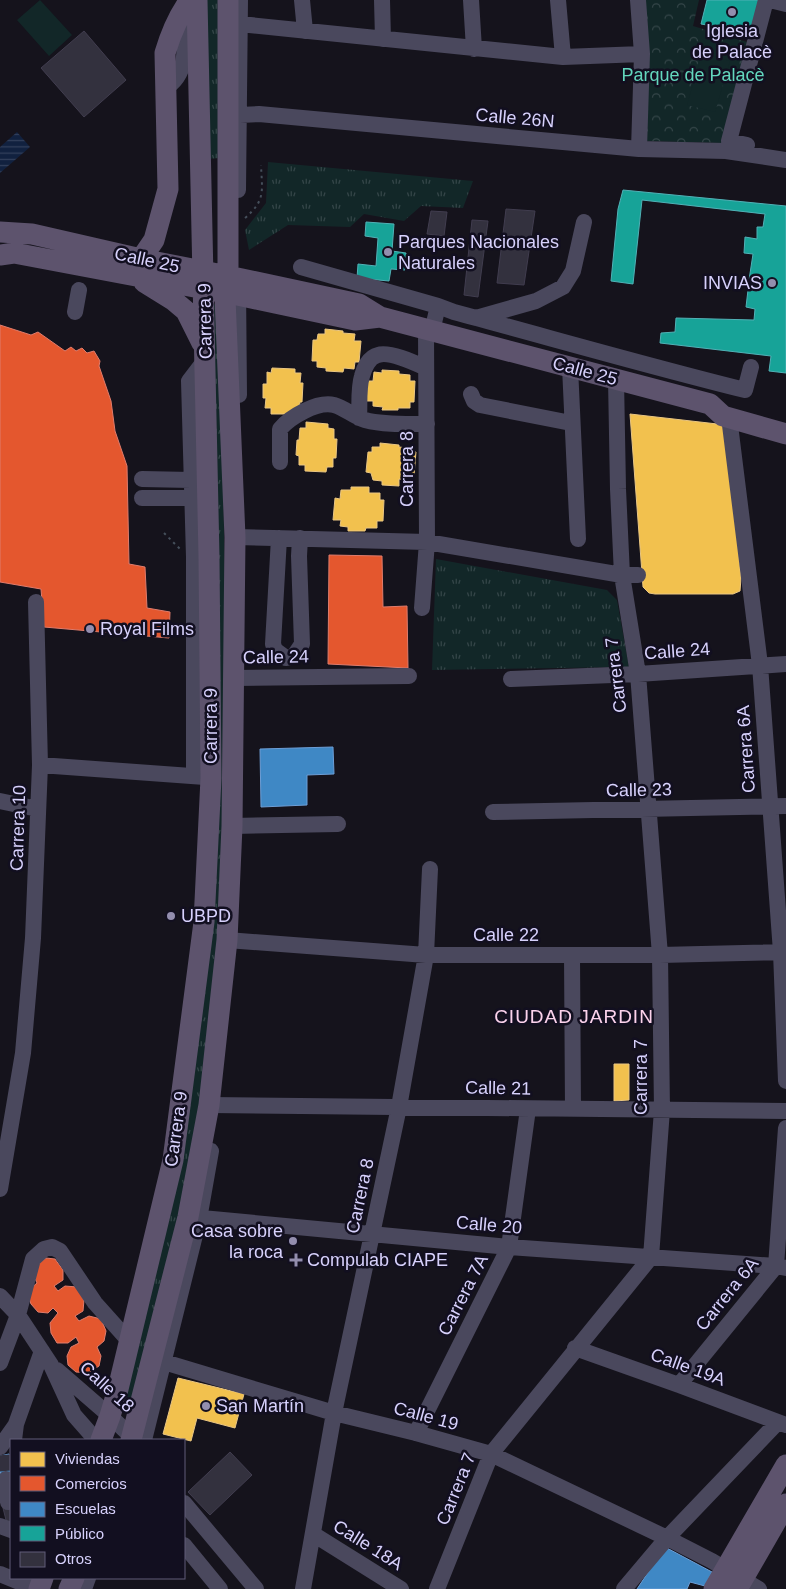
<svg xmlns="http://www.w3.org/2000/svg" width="786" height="1589" viewBox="0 0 786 1589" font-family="Helvetica,sans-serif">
  <defs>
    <pattern id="grass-tufts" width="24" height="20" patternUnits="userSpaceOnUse" patternTransform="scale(1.25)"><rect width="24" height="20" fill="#122728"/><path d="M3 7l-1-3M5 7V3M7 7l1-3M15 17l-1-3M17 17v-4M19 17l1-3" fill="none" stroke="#344548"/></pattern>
    <pattern id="forest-crowns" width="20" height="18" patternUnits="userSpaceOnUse" patternTransform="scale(1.25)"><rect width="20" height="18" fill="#122728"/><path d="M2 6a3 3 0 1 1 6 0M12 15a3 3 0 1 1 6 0" fill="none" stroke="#344548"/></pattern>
    <pattern id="water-rules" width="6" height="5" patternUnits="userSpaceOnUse" patternTransform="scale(1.25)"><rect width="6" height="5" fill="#11213f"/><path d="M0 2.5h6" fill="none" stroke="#33405c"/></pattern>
  </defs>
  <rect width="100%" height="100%" fill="#15131c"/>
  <path fill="url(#grass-tufts)" d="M207,0H219L220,158L207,159Z
    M268,162L473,181L463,208L421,206L404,221L364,214L350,227L288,225L249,250L245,230L266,203Z
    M216,304L223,465L225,602L224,792L219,931L197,1126L183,1207L134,1400L124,1396L206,977L207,305Z
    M436,559L607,590L617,600L629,667L432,670Z"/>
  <path fill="url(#forest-crowns)" d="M646,0H699L693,26L747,42L723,143L645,141Z"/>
  <path fill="#122728" d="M40,0L72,35L49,56L17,20Z
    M702,53L730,61L715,112L687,105Z"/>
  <path fill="url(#water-rules)" d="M17,132L30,147L0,173V147Z"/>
  <path fill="#f2c14e" stroke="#eac682" d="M325,329L343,331V333L355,334L354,341H361L359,362H355L354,369L344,368L343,372L326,371V368L317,367V361H312L313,340H317L318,334H325Z
    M272,368L295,369V373H301L300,383H303L302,402H300L299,410L293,414H271V408H265L266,398H263V384H267V372L271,373Z
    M382,370L399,371V374L410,375V381H415L414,402H410V408H398V410H382L383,407L373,406V401H366L367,381H373L374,372L382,373Z
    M630,414L726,425L741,578L740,591L733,594H655L649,593L643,587Z
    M306,422L328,424V428L334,429V439H337L336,458H333V467H327L326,472L305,471V465H299V456L296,455L297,440H299L300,428H306Z
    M380,443L399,445V447L409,448V451L416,452L414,475H408L407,480L399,479V486L382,485V481L373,480L371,473L366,472L368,452H372V447H380Z
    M351,487H369V493H380V500H384L383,521H377V528H366L365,531H348V527L340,526L341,520H333L335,498L340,499L341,490H351Z
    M614,1064H629V1100L614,1101Z
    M178,1378L244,1394L235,1428L197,1418L191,1441L163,1434Z"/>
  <path fill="#e4572e" stroke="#e07c6c" d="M0,325L31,335L38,332L65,351L71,347L76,351L82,348L87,353L94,351L100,361L99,366L111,401L115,431L127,466L129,564L145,567L147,608L170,612L169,638L44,627L41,589L0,582Z
    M329,555L382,556L383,607L407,606L408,668L328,664Z
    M46,1258L55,1259L63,1270V1280L54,1286L58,1291L65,1286L77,1287L84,1300L83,1311L75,1316L79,1321L89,1316L101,1319L106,1331L104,1341L97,1347L101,1356L99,1366L88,1373L76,1372L68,1365L67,1356L71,1347L79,1343L76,1337L68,1343H57L51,1333L50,1323L58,1313L53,1308L48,1313L38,1312L31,1304L28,1296L30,1289L37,1283L34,1276L35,1266Z"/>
  <path fill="#3f88c5" stroke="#6d9ed6" d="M333,747L334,774L307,775V805L261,807L260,749Z
    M9,1454L11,1464V1477L2,1480L0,1471V1456Z
    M665,1547L712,1572L705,1586L690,1582L687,1589H637Z"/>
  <path fill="#17a398" stroke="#51b1b6" d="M707,0H764L753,33L701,24Z
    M623,190L786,206V373L769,371L771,356L660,343L661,333L675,332L676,318L754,320L755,309L746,307L748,290L758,291L759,280H749L753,254L744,253L745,237L757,239V227H763L765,214L642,200L633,284L611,281L618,209Z
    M366,222L394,224L392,251L406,253L405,270L391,269L389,281L357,278L358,264L376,266L378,238L365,236Z"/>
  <path fill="#33313e" stroke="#413d4f" d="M84,31L126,80L84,117L41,68Z
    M506,209L535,211L524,285L497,283Z
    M431,211L447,212L444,236L427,234Z
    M472,220L488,221L478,297L464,295Z
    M230,1452L252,1475L210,1515L188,1492Z
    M11,1502V1523L7,1524L2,1504Z"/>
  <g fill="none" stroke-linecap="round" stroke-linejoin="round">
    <path stroke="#32303e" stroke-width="16" stroke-dasharray="16 8" stroke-linecap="butt" d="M4,1455L6,1479"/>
    <path stroke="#454f5b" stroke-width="2" stroke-dasharray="2.5 4" stroke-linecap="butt" d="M245,218C266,200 262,191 261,165
      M164,533L180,549"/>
    <path stroke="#4a485d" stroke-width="16" d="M302,0L305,31
      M382,0L383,39
      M471,0L474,49
      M558,0L563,57
      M638,0L642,54L639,149
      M770,0L786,4
      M240,24L563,57L642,54
      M167,87C191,71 185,37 180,13
      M240,115L259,114L639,149L726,151L786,160
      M747,145L729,141L766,0
      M238,190L240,0
      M301,267L438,306
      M238,285L239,395
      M75,312L79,290
      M476,318L536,301L563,287L573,271L584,222
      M432,331L438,306L454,312C551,338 648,366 745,390L751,367
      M570,367L578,539
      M471,394L474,401L480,405L571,423
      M729,417L760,665L781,952L786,1081
      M359,418C360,405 358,389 362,376C364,368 369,357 378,355C389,351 415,363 426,368
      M280,462V429C290,417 317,401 334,405C345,408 354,417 365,420C384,425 407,424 427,424
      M142,479L191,480
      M142,498H192
      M235,537L427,542L622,575H638
      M279,538L273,644L275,650L286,658L294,656L302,644L299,556L300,538
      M422,608L427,542L426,329
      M234,678L409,676
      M511,679L638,674L786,664
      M40,765L205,777
      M194,776V557L189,381L205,360
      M0,801L38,809
      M493,812L786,806
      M232,826L338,824
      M227,940L426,955H660L786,952
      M572,955L573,1109
      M209,1105L786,1111
      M0,1189L23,1053L33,938L40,765L36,602
      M191,1217L509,1247L776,1266L786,1268
      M0,1296L18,1315L51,1365L74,1415L96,1440
      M575,1348L679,1385L786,1425
      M164,1362L334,1413L416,1433L491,1454L667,1538L712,1561L759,1589
      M0,1363L18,1315L33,1259L44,1249L52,1247L60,1251L95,1303L129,1341
      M57,1370L110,1416L135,1440
      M679,1385L776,1266L786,1128
      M416,1433L509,1247L528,1109
      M14,1440L16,1424L42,1351
      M144,1440L199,1219L211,1151
      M0,1447L15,1426
      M6,1479L8,1502
      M184,1503L256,1589
      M0,1526L11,1530
      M313,1534L401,1589
      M184,1545L220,1589
      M0,1574L36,1589
      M84,1589L88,1578
      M303,1589L334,1413L399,1107L426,955L430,869
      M437,1589L491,1454L651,1257L662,1110L660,955L638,674L622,575L618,489L616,379
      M624,1589L667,1538L778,1422"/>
    <path stroke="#5d536d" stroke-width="21" d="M0,232L32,234L141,259L228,276L359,304L380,317L710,404L723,416L786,434
      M0,255L14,253L242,296L355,320L380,317
      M141,259L154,240L168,189L165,53C171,33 178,16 190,0
      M144,282L173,300L186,311L202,343
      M101,1440L110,1416L118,1389L173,1160L204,922L211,778L209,557L197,0
      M131,1440L188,1217L209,1105L227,940L232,826L235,537L225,298L228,276V0
      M39,1589L43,1578
      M69,1589L74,1578
      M714,1589L786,1465
      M737,1589L786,1504"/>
  </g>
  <g fill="#938eae" stroke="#120f20" stroke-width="2">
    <circle cx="732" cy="12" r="5"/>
    <circle cx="388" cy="252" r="5"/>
    <circle cx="772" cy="283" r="5"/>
    <circle cx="90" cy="629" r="5"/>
    <circle cx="171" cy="916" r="5"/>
    <circle cx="293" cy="1241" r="5"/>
    <path d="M293.5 1252.5h5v5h5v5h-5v5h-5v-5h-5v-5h5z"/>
    <circle cx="206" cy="1406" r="5"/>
  </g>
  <g text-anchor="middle" stroke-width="5" stroke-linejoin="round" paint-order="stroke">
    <g font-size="18" fill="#d7d1fc" stroke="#120f20" text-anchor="start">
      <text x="732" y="37" text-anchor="middle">Iglesia<tspan x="732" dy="21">de Palacè</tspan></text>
      <text x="398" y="248">Parques Nacionales<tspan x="398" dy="21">Naturales</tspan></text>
      <text x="762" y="289" text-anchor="end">INVIAS</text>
      <text x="100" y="635">Royal Films</text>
      <text x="181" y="922">UBPD</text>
      <text x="283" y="1237" text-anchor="end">Casa sobre<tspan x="283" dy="21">la roca</tspan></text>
      <text x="307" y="1266">Compulab CIAPE</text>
      <text x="216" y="1412">San Martín</text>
    </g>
    <g font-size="18" fill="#63d6bd" stroke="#120f20">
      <text x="693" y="81">Parque de Palacè</text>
    </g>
    <g font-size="18" fill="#d7d1fc" stroke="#120f20">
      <text transform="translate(515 118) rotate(5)" y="6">Calle 26N</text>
      <text transform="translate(147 260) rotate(12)" y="6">Calle 25</text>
      <text transform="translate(205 321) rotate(-91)" y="6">Carrera 9</text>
      <text transform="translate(585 371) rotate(15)" y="6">Calle 25</text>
      <text transform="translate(407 469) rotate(-90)" y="6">Carrera 8</text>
      <text transform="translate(677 651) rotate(-4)" y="6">Calle 24</text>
      <text transform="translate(276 657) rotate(-1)" y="6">Calle 24</text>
      <text transform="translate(616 675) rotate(-97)" y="6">Carrera 7</text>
      <text transform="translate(211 726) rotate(-90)" y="6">Carrera 9</text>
      <text transform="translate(746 749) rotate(-94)" y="6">Carrera 6A</text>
      <text transform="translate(639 790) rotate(-1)" y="6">Calle 23</text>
      <text transform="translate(18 828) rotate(-88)" y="6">Carrera 10</text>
      <text x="506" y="941">Calle 22</text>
      <text transform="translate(641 1077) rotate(-90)" y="6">Carrera 7</text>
      <text transform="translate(498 1088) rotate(1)" y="6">Calle 21</text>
      <text transform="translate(176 1129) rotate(-82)" y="6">Carrera 9</text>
      <text transform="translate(360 1196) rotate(-78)" y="6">Carrera 8</text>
      <text transform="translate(489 1225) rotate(5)" y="6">Calle 20</text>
      <text transform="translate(727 1294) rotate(-51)" y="6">Carrera 6A</text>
      <text transform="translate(463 1295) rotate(-63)" y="6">Carrera 7A</text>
      <text transform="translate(688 1367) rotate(20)" y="6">Calle 19A</text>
      <text transform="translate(107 1387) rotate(42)" y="6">Calle 18</text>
      <text transform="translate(426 1416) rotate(15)" y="6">Calle 19</text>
      <text transform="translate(456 1489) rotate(-68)" y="6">Carrera 7</text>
      <text transform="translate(368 1545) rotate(32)" y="6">Calle 18A</text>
    </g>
    <g font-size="19" letter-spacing="1" fill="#fcd3ec" stroke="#120f20">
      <text x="574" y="1023">CIUDAD JARDIN</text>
    </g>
  </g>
  <rect x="10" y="1439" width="175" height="140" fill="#120f20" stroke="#615d78"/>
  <rect x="20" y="1452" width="25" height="15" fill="#f2c14e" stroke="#615d78"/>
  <text x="55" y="1464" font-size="15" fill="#d7d1fc">Viviendas</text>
  <rect x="20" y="1476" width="25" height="15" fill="#e4572e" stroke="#615d78"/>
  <text x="55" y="1489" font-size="15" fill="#d7d1fc">Comercios</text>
  <rect x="20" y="1502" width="25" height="15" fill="#3f88c5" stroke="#615d78"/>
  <text x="55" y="1514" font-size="15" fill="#d7d1fc">Escuelas</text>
  <rect x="20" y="1526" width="25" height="15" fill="#17a398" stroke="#615d78"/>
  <text x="55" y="1539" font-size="15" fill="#d7d1fc">Público</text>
  <rect x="20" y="1552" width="25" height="15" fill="#33313e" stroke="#615d78"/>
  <text x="55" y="1564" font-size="15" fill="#d7d1fc">Otros</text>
</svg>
